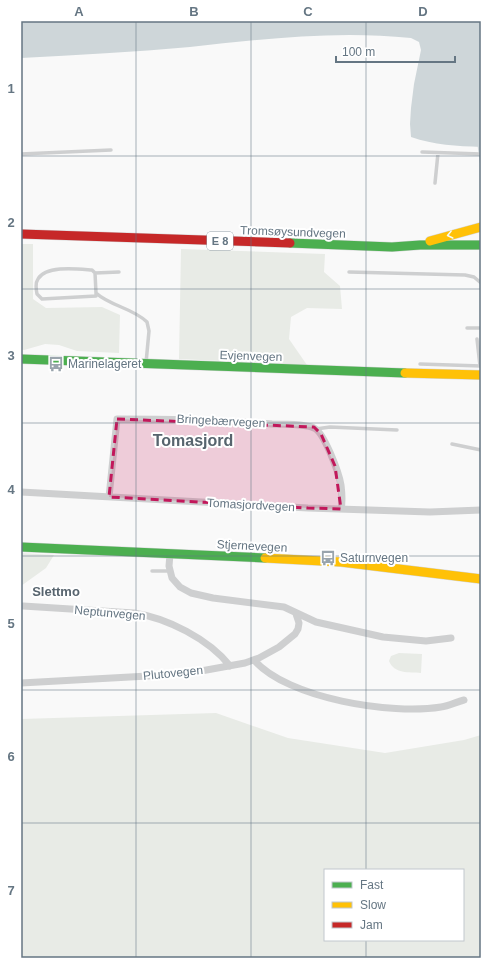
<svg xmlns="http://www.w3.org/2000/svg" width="502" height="979" viewBox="0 0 502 979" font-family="Helvetica,sans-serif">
  <rect width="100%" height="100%" fill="#f9f9f9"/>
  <path fill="#e8ebe6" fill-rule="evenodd" d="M21,244H33V299L46,308L102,307L120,315L119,353L77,351L59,345L45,344L24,350L21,349Z
    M181,249L325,254L324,272L340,286L342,309L307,308L291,317L289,339L307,365L179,359Z
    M21,553L54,555L46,568L21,586Z
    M399,653L422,654L421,673C409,672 394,674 389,661L391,656Z
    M216,713L288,738L385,753L464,740L481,735V958H21V719ZM325,870H463V940H325Z"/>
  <path fill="#ced6d9" d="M21,21H481V147C457,146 434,145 411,137L410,124L411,108L414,84L421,50L419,42L411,38C336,30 264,39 190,47C134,52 77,55 21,58Z"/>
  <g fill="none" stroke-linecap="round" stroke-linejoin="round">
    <path stroke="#ced6d9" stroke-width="2.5" d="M479,147L481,162"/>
    <defs>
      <path id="fast" d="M290,243L392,247L420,245H481
        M21,359L405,373
        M21,547L265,558"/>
      <path id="slow" d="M430,241L481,227
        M405,373L481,375
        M265,558L341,562L481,579"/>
      <path id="jam" d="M21,234L290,243"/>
    </defs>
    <use href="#fast" stroke="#d5d6d7" stroke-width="10"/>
    <use href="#slow" stroke="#d5d6d7" stroke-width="10"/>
    <use href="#jam" stroke="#d5d6d7" stroke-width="10"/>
    <path stroke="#cecfd0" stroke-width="3.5" d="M422,152L481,154
      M21,154L111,150
      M435,183L438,153
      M349,272L465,275L474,277L481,283
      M95,273L119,272
      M96,293V296L42,299L37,294C36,289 35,283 38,279C46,265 78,269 92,270L95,273L96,293C110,306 133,308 147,322L149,331L146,363
      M467,328H481
      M477,339L480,366
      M420,364L481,366
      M316,429L330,427L397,430
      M452,444L481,450
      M152,571H170"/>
    <path stroke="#cecfd0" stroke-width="7" d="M21,492L308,508L430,512L481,510
      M109,497L117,419C169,419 221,420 272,424C282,424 306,424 314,428C324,432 339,473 341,485C342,493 343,500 341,509
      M170,554L169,566L172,578L180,587L191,593L213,598L284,607L316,622L383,637L426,641L451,638
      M23,606L134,613C167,618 209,639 230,666
      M254,660C288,699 392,715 441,707C449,706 456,702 464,700
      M21,683L148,676L201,671L245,663L259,658L279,647L295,634L298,629L299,623L296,614"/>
    <use href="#fast" stroke="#4caf50" stroke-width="9"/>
    <use href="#slow" stroke="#ffc107" stroke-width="9"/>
    <use href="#jam" stroke="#c62828" stroke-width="9"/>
  </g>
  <defs><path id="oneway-chevron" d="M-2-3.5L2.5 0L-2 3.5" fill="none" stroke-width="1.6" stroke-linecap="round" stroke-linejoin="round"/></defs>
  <use stroke="#f6fbf6" href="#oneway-chevron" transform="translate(450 235) rotate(166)"/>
  <path fill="#c2185b" fill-opacity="0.2" stroke="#c2185b" stroke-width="3" stroke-dasharray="8 5" stroke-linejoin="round" d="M117,419L314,427L321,434L335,466L341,509L308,508L109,497Z"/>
  <path fill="none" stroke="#657683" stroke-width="1" stroke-opacity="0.55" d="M136,21V958M251,21V958M366,21V870M21,156H481M21,289H481M21,423H481M21,556H481M21,690H481M21,823H481M366,940V958"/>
  <defs>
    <symbol id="bus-bare" viewBox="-9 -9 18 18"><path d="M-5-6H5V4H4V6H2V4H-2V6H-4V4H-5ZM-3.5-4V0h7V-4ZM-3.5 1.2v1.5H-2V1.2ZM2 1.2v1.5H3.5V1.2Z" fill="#99a4ac" stroke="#fff" stroke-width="2.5" paint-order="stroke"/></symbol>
  </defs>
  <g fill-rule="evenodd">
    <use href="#bus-bare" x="45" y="353" width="22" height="22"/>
    <use href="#bus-bare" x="317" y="547" width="22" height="22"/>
  </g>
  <g text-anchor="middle" stroke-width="4" stroke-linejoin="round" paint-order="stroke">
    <rect fill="#fff" stroke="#939fa8" stroke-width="1" x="207" y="232" width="26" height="18" rx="3"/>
    <g font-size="11" font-weight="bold" fill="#657683">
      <text x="220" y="245">E 8</text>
    </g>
    <g font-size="12" fill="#657683" stroke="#fff">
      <text transform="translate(293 232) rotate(2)" y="4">Tromsøysundvegen</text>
      <text transform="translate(251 356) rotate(2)" y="4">Evjenvegen</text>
      <text transform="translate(221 421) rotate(3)" y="4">Bringebærvegen</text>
      <text transform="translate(251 505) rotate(3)" y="4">Tomasjordvegen</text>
      <text transform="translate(252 546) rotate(3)" y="4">Stjernevegen</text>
      <text transform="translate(110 613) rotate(5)" y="4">Neptunvegen</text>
      <text transform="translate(173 673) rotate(-6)" y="4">Plutovegen</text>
    </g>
    <g font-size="12" fill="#657683" stroke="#fff" text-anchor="start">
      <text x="68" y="368">Marinelageret</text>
      <text x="340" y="562">Saturnvegen</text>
    </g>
    <g font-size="13" font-weight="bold" fill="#57646e" stroke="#fff">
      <text x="56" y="596">Slettmo</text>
    </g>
    <g font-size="16" font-weight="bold" fill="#57646e" stroke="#fff">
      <text x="193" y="446">Tomasjord</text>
    </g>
  </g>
  <rect width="502" height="979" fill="none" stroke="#ffffff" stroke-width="44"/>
  <rect x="324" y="869" width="140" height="72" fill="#ffffff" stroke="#c1c8cd"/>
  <rect x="332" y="882" width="20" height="6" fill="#4caf50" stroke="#c1c8cd"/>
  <text x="360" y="889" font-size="12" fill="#657683">Fast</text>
  <rect x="332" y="902" width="20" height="6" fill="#ffc107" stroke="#c1c8cd"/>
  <text x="360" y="909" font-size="12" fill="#657683">Slow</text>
  <rect x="332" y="922" width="20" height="6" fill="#c62828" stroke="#c1c8cd"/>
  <text x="360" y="929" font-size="12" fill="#657683">Jam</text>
  <path d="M336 56v6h119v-6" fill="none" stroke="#657683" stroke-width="2"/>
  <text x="342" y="56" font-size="12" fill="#657683" stroke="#ffffff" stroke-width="3" paint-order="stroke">100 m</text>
  <rect x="22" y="22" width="458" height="935" fill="none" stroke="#657683" stroke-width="1.5"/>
  <g font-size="13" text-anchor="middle" font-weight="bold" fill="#657683">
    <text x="79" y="16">A</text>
    <text x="194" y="16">B</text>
    <text x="308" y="16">C</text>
    <text x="423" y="16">D</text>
    <text x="11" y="93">1</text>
    <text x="11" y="227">2</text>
    <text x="11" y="360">3</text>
    <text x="11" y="494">4</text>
    <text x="11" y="628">5</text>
    <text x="11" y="761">6</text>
    <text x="11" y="895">7</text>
  </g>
</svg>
